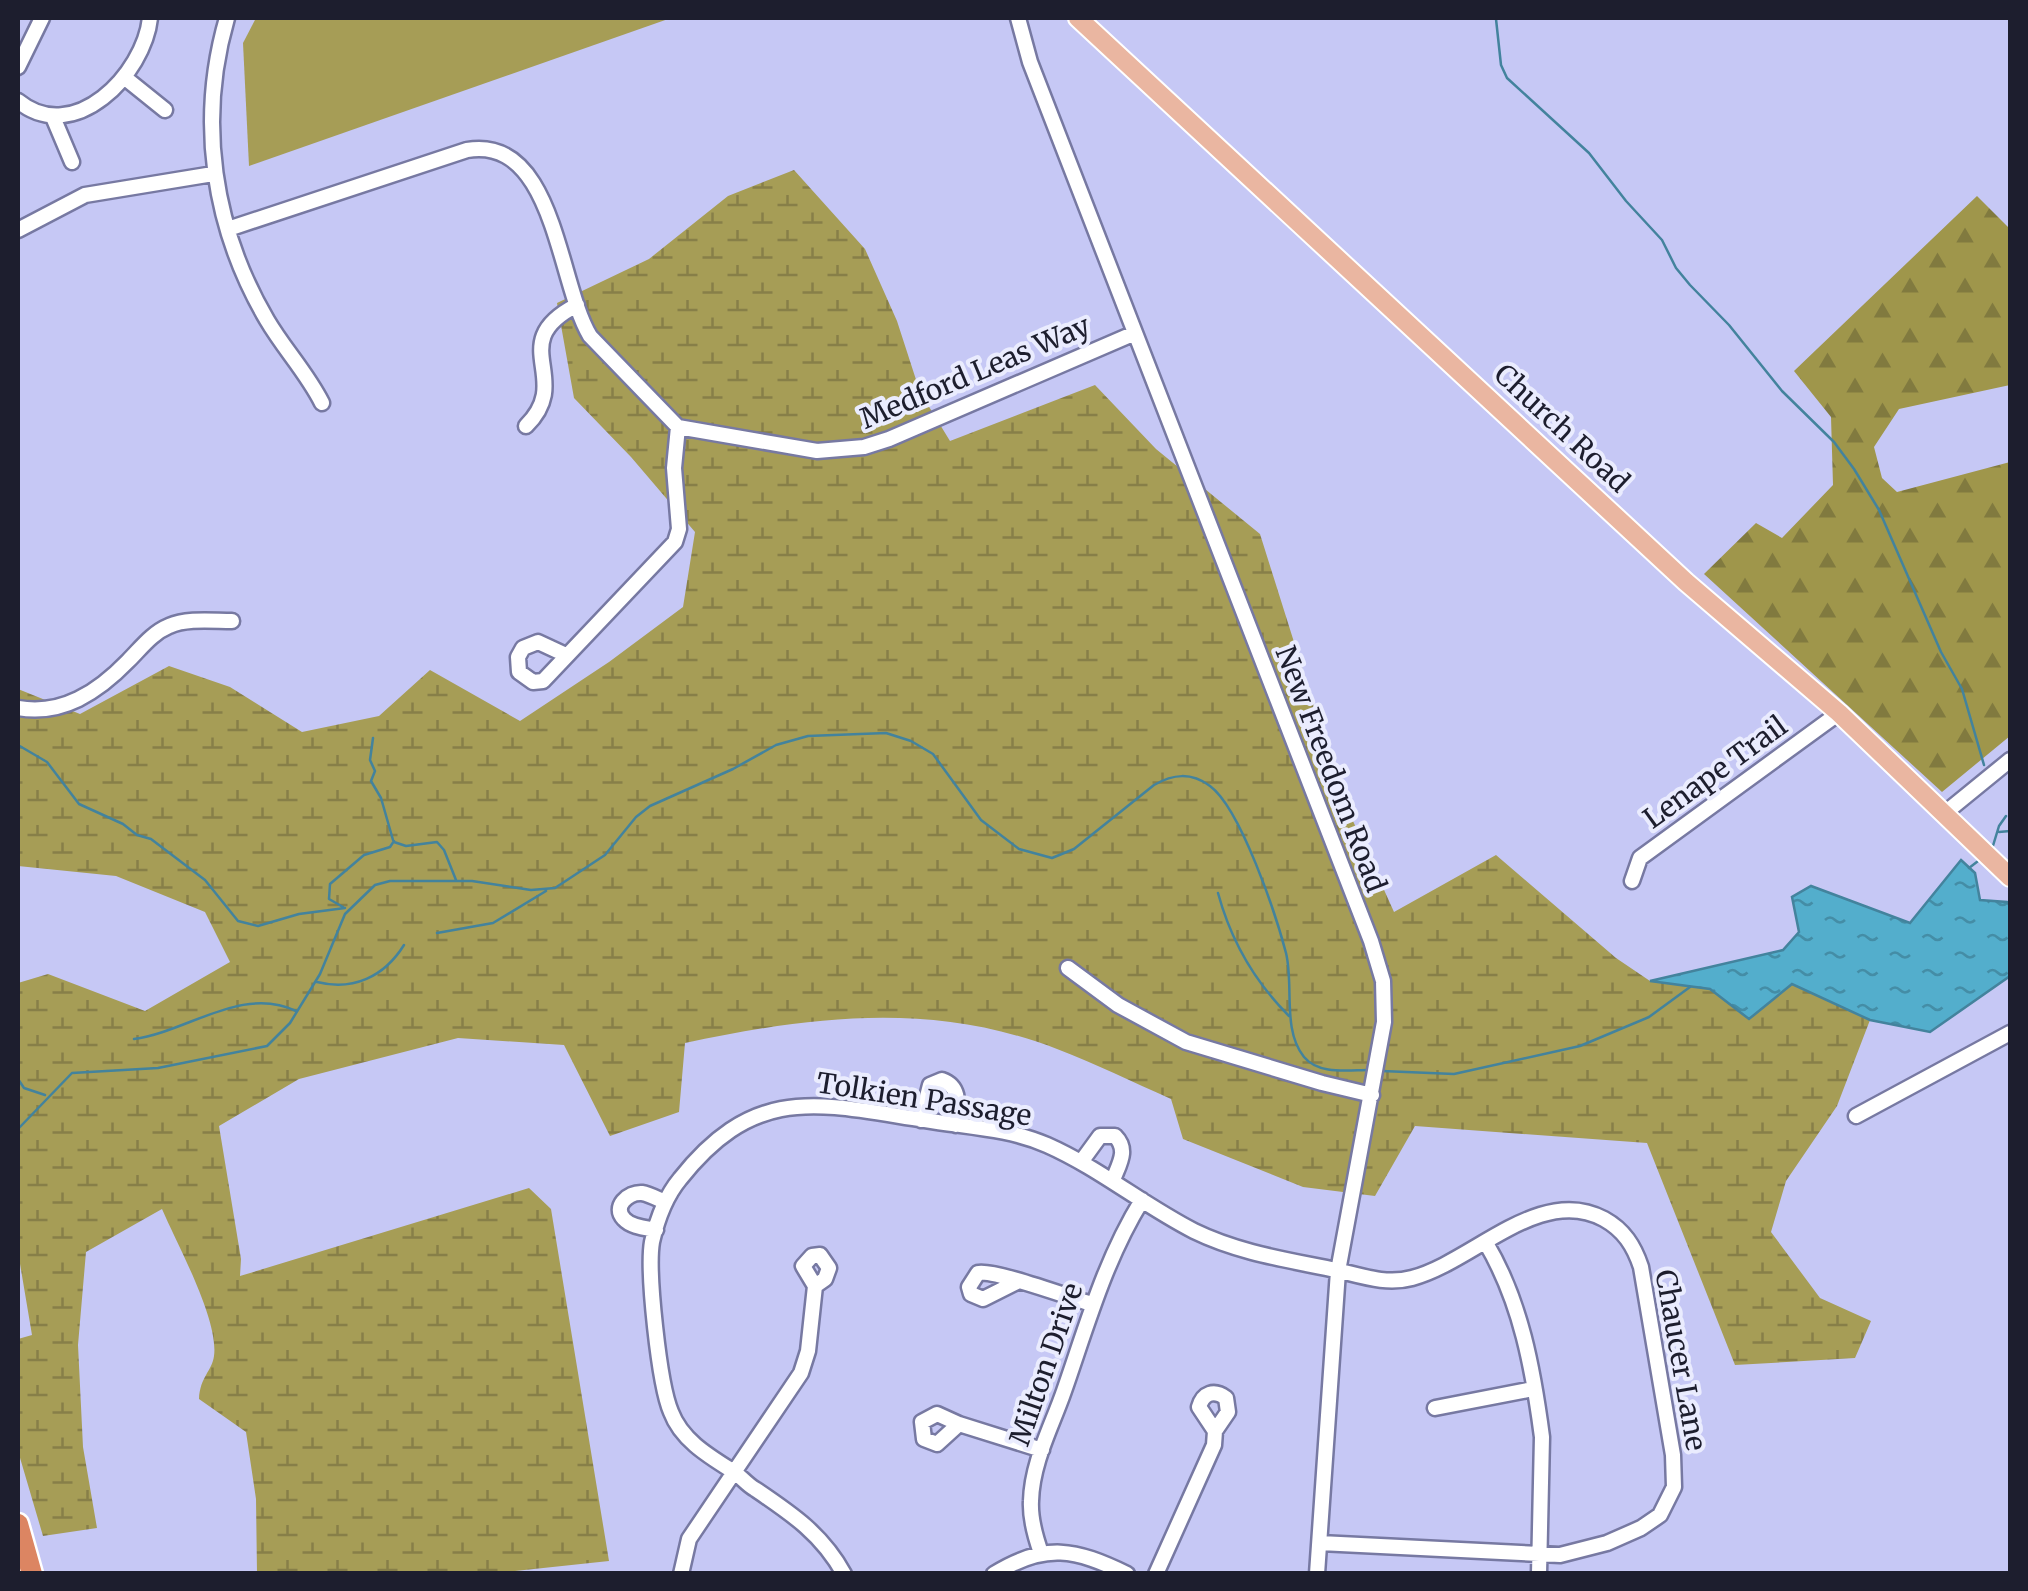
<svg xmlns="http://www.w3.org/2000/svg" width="2028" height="1591" viewBox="0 0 2028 1591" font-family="Merriweather,serif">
  <defs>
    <pattern id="forest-firs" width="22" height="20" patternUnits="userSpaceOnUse" patternTransform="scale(2.5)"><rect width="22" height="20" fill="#9f964b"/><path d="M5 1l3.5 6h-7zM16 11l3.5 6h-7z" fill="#817a3f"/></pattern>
    <pattern id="wetland-marsh" width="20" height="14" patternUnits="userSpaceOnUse" patternTransform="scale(2.5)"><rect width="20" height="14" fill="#a69d56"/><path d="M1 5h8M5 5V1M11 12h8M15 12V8" fill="none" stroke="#877f48"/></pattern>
    <pattern id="water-ripples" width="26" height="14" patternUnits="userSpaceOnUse" patternTransform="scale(2.5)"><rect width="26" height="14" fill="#53aecc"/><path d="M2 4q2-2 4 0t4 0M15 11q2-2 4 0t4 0" fill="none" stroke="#448da6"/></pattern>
  </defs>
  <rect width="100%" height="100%" fill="#c6c8f5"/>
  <path fill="#a69d56" d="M256,18H671L249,166L243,43Z"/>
  <path fill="url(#forest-firs)" d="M1977,196L2010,229V385L1899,409L1874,447L1882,478L1897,492L2010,462V736L1942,792L1704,574L1756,523L1782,538L1833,485L1831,417L1794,371Z"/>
  <path fill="url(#wetland-marsh)" d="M794,170L865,249L897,321L920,392L950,441L1095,385L1156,449L1260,534L1344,801L1394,912L1496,855L1616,958L1650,981L1710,989L1749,1019L1791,984L1870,1020L1837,1106L1786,1181L1771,1232L1820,1298L1871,1321L1855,1358L1735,1365L1647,1143L1415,1126L1375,1196L1303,1187L1183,1139L1171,1099C1133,1082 1096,1064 1057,1049C933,1001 812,1016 685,1043L679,1112L610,1136L564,1045L458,1038L299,1079L219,1126L241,1259L240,1276L529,1188L551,1209L609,1561L488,1574L257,1573L256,1499L246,1432L199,1399C200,1377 212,1371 214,1356C219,1320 177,1244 162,1209L86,1252L78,1345L83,1447L97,1528L43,1536L18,1451V1339L32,1335L18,1252V983L48,974L145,1011L230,962L205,912L116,876L18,866V689L80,714L169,666L230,687L302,732L379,716L430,670L520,721L609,662L683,607L695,532L631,457L574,398L557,303L649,259L728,196Z"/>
  <path fill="url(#water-ripples)" stroke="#43839d" stroke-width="2.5" d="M1961,860L1975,873L1980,900L2007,902L2010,906V976L1930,1032L1870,1020L1792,984L1749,1019L1710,989L1650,981L1783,950L1799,932L1792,897L1811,886L1910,923Z"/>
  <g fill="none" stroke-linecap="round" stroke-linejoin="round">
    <path stroke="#43839d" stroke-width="2.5" d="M1496,19L1501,65L1507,78L1589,153L1626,201L1662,240L1676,268L1690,285L1729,325L1782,391L1834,442L1854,469L1879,510L1941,652L1962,689L1984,765
      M373,738L370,760L375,771L371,781L381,798L393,840
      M18,745L47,762L79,804L123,824L137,835L151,839L205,880L238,921L258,926L299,914L345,908
      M1999,832L2010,831
      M394,842L406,846L437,842L444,850L456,880
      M1992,849L1999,826L2006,816
      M1969,868L1982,858
      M1218,893C1231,941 1254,981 1289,1016
      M343,907L329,899L330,884L364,855L390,847L394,841
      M437,933L493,923L546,891
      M317,982C353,991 384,977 404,945
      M134,1039C187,1032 242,985 296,1011
      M1382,1071L1454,1074L1580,1046L1649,1017L1690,987
      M18,1079L24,1088L45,1095
      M18,1129L72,1073L158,1068L267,1046L290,1023L320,974L345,914L375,885L390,881H472L531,890L555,888L605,855L636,817L650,806L733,769L776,745L808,736L886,733L911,741L933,754L981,820L1019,849L1052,858L1074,849L1154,785C1173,774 1191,772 1210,786C1241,809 1276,915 1286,953C1294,985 1282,1030 1304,1057C1319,1075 1348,1070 1369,1070"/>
    <defs>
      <path id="minor" d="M227,18C197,121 213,228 267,320C284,349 307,373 322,403
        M1018,18L1030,62L1371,941L1383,981L1384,1022L1338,1271L1317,1574
        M18,67L42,18
        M124,77L165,110
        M18,101C74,147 144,74 150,18
        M53,117L72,162
        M228,229L467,150C555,135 558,284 590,336L678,427L817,451L864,447L889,439L1135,333
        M18,230L85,195L213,174
        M526,426C575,378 503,343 577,305
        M566,655L538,642L523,648L518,657L519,672L533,682L543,681L675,542L679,529L674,468L678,427
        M18,708C62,716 98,692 128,661C141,648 152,633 169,626C187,618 212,621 232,621
        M1945,813L2010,760
        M1632,881L1640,858L1839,713
        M1068,968L1118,1005L1186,1042L1322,1083L1372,1095
        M1856,1116L2010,1033
        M921,1120L930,1085L942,1080C962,1087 957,1107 956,1125
        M1081,1162L1100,1136H1115C1129,1150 1119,1164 1113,1180
        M656,1230C646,1228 631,1227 624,1219C612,1207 628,1192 642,1193C649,1194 658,1199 665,1202
        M1486,1243C1521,1302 1533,1369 1542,1437L1539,1574
        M1017,1282L983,1299L971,1294L969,1287L978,1273C993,1269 1071,1298 1092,1304
        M1435,1408L1533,1389
        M959,1424L937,1414L922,1422L924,1439L937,1444L959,1424L1042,1450
        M1041,1553C1035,1536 1030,1519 1031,1501C1032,1462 1052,1426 1064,1391C1087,1325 1105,1260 1142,1200
        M681,1574L689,1539L801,1373L808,1351L815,1286L825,1279L829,1268L820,1255L812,1256L803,1266L815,1286
        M844,1574C822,1534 792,1514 755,1489C746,1484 740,1475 731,1470C707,1455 681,1439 671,1412C659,1384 647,1271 652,1242C657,1220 665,1197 680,1179C756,1083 819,1104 925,1120C966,1127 1008,1128 1047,1145C1099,1168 1143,1205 1194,1231C1239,1253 1288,1260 1336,1270C1362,1276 1386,1285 1412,1278C1473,1262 1540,1184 1604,1219C1624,1230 1634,1246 1641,1267L1673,1455L1674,1487L1660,1515L1641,1528L1607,1543L1560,1555L1320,1543
        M994,1574C1046,1542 1075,1549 1127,1574
        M1156,1574L1214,1445L1215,1431L1228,1412L1226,1398C1214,1389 1203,1393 1199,1407L1215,1431"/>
      <path id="major" d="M1078,18L1686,582L1839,713L2010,877"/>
      <path id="highway" d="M18,1524L32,1574"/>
    </defs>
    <use href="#minor" stroke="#7779a2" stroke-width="19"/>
    <use href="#major" stroke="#fff" stroke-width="22"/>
    <use href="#highway" stroke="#fff" stroke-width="25"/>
    <use href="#minor" stroke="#fff" stroke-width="14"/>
    <use href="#major" stroke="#eab6a1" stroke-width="18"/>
    <use href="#highway" stroke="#dc8562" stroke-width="20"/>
  </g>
  <g text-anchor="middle" stroke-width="8" stroke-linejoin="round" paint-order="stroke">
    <g font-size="28" fill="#1d1e2e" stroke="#eaecfe">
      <text transform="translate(975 372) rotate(-23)" y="10">Medford Leas Way</text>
      <text transform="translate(1562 428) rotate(43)" y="10">Church Road</text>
      <text transform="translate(1331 769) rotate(69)" y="10">New Freedom Road</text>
      <text transform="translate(1715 772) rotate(-36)" y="10">Lenape Trail</text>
      <text transform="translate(924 1099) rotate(9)" y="10">Tolkien Passage</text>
      <text transform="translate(1681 1360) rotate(80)" y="10">Chaucer Lane</text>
      <text transform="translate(1046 1364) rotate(-71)" y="10">Milton Drive</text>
    </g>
  </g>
  <rect width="2028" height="1591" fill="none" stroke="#1d1e2e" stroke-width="40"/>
</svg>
